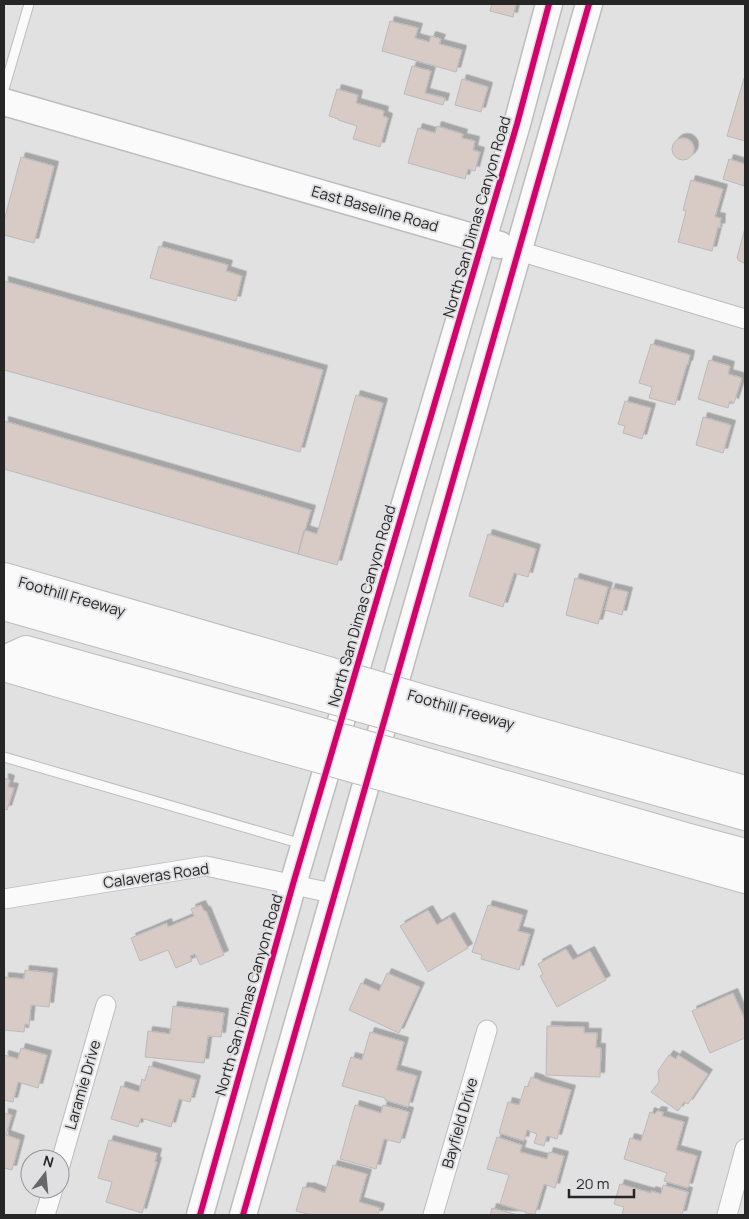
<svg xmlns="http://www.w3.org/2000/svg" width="749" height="1219" viewBox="0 0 749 1219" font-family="Manrope,sans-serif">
  <defs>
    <filter id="shadow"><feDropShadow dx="4.5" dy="-4.5" stdDeviation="0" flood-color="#0004"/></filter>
  </defs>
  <rect width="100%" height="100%" fill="#e1e1e2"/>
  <path fill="#d8cac4" stroke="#bababa" filter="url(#shadow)" d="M492,4H516L513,17L490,11Z
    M390,21L418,28L415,38L429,42L431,36L441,39L439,44L462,50L456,72L382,51Z
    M412,66L431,71L425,93L445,98L443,105L404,94Z
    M744,78L745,79V141L727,136Z
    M462,79L488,87L481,112L455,105Z
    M337,89L358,95L356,103L384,111L383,116L388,118L380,147L353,139L357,126L338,120V119L329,116Z
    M437,126L463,134L462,138L475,141L473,150L480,152L475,171L468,169L465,179L408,163L418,128L435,133Z
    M672 149a11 11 0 1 1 22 0a11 11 0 1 1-22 0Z
    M21,157L54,166L34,243L4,235V221Z
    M729,159L745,164L744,186L723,179Z
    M691,180L723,189L715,217L721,218L720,223H721L720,228L718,227L712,251L678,242L686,211L683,210Z
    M745,228V262L744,263L739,261L737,258Z
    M159,246L228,265L226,271L242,276L236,301L150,278Z
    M4,281L323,370L300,452L4,370Z
    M651,344L690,355L688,365L687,364L675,405L649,398L652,387L639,383Z
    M709,360L730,366L728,374L742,378L734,403L730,401L728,408L698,399Z
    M356,395L383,403L337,565L298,554L304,530L317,534Z
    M625,401L651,408L642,439L623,433L625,426L618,424Z
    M703,417L731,425L723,453L696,445Z
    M4,421L311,510L298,554L4,469Z
    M488,534L536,549L528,577L514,573L503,607L469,596Z
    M575,578L608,587L598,624L566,615Z
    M611,588L628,592L622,615L605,610Z
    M4,778L10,780L8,787L14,788L7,810L4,809Z
    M201,905L204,911H206L224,955L200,965L195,954L190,956L192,961L176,968L168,950L140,961L131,938L167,923L168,927L194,916L191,909Z
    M488,905L523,915L518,931L530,934L519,970L481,959L482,955L472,952Z
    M428,910L437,925L450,917L468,948L428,972L400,926Z
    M566,949L573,960L590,951L606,980L557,1007L540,976L543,974L538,964Z
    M25,970L53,973L49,1007L31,1005L29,1025L25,1024L24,1032L4,1030V977L24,979Z
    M387,973L420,987L399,1033L349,1010L361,983L379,991Z
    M733,993L745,1020V1038L710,1053L692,1011Z
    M173,1006L224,1013L221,1037L208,1036L204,1063L145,1057L148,1031L170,1034Z
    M547,1026L584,1027V1033H597L596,1048H601L600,1077L546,1075Z
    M370,1032L404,1042L396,1070L417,1076L408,1107L385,1100V1098L342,1086L351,1057L362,1060Z
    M21,1048L47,1055L38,1088L18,1082L13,1102L4,1100V1055L18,1059Z
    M669,1055L676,1059L678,1055L708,1074L688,1104L684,1102L678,1111L651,1092L659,1082L658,1071Z
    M149,1066L196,1080L190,1102L179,1099L171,1127L141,1118L138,1127L111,1119L121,1086L139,1092L142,1079L145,1081Z
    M531,1077L540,1080V1081L571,1090L557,1139L547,1136L544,1146L534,1143L537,1134L527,1130L524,1141L499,1133L508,1102L519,1105L525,1086L528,1087Z
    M355,1105L381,1113L383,1105L409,1112L400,1143L384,1139L376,1169L340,1159Z
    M657,1111L663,1112L662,1116L684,1122L676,1150L697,1156L688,1188L664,1181L667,1173L624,1159L630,1138L641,1141L650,1112L655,1114Z
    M4,1113L12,1115L6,1135L20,1140L12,1170L4,1168Z
    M497,1137L522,1145L520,1152L547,1159L549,1152L564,1156L555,1188L544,1184L535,1214L525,1213L526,1212L500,1204L509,1175L487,1169Z
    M109,1140L157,1153L155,1162H157L142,1213L106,1202L112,1182L98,1178Z
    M333,1165L367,1174L359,1202L380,1208L378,1215H312L296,1211L303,1187L309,1188V1187L325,1193Z
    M620,1184L651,1193V1191L661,1194L663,1185L688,1192L682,1215H622L624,1207L614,1204Z
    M492,1208L518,1215H490Z"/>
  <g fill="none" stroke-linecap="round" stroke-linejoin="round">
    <defs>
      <path id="lane" d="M4,89L29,4
        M4,757L302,844"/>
      <path id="street" d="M519,251L745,319
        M4,899L206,866L336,894
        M60,1165L106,1005
        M45,1215L53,1189
        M433,1215L487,1030
        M727,1215L745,1149"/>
      <path id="secondary" d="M4,102L500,245
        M200,1215L293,884L517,124L549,4
        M243,1215L589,4"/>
      <path id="highway" d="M4,577L301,663
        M4,606L295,689
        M4,660L26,650L285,722
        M4,667L278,747
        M450,707L745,790
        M442,731L745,816
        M433,764L689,838L745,853
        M427,789L745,879"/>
    </defs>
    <use href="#lane" stroke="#bdbdbe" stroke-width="11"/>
    <use href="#street" stroke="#bdbdbe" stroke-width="21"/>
    <use href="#secondary" stroke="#bdbdbe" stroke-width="29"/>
    <use href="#highway" stroke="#bdbdbe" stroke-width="30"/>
    <use href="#lane" stroke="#fafafb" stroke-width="9"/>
    <use href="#street" stroke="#fafafb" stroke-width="19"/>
    <use href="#secondary" stroke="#fafafb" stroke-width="26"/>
    <use href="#highway" stroke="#fafafb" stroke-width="28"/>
    <defs>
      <path id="highway-bridge" d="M301,663L450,707
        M295,689L442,731
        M285,722L433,764
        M278,747L427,789"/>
    </defs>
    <use href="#highway-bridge" stroke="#bdbdbe" stroke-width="30" stroke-linecap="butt"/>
    <use href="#highway-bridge" stroke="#fafafb" stroke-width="28"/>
    <defs>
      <path id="cycleway" d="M200,1215L293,884L517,124L549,4
        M243,1215L589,4"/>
    </defs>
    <use href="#cycleway" stroke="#e0e0e3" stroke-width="9"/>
    <use href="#cycleway" stroke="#d6006c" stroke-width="6"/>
  </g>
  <g text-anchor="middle" stroke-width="4" stroke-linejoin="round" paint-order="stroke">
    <g font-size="15" fill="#262627" stroke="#e0e0e3">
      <text transform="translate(375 209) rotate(16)" y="5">East Baseline Road</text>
      <text transform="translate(477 217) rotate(-74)" y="5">North San Dimas Canyon Road</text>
      <text transform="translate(72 597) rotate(16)" y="5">Foothill Freeway</text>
      <text transform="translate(362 606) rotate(-74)" y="5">North San Dimas Canyon Road</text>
      <text transform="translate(461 710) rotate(16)" y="5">Foothill Freeway</text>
      <text transform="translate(156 876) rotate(-8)" y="5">Calaveras Road</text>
      <text transform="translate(249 995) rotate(-74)" y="5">North San Dimas Canyon Road</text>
      <text transform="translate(83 1085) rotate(-74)" y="5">Laramie Drive</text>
      <text transform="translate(460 1123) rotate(-74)" y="5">Bayfield Drive</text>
    </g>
  </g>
  <rect width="749" height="1219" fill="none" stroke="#262627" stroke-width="10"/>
  <g transform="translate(45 1174) rotate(16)"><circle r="24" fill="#e0e0e3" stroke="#969698"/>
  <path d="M0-4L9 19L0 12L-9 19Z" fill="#676768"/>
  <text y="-8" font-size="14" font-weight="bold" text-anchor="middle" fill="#262627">N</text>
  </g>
  <path d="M569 1189v8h65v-8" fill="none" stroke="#262627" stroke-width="2.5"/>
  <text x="576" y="1189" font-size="15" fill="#262627" stroke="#e0e0e3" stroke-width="4" paint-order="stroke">20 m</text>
</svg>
